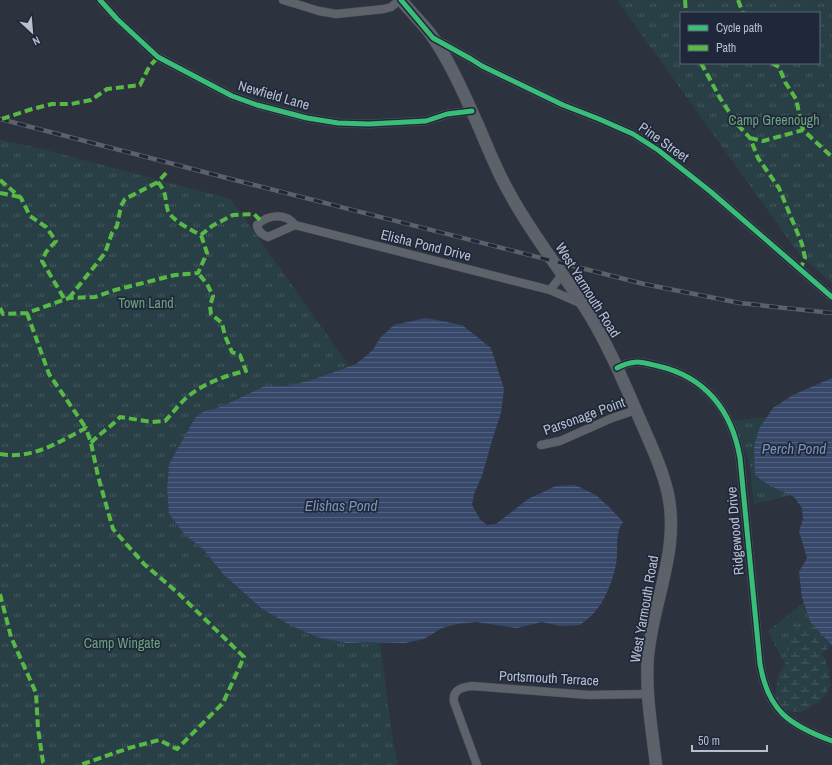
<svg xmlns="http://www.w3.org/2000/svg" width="832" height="765" viewBox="0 0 832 765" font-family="'Archivo Narrow',sans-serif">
  <defs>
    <pattern id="grass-tufts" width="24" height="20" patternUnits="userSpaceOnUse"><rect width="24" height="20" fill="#293f46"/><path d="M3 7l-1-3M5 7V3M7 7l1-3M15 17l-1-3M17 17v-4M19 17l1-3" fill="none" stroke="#465960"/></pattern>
    <pattern id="wetland-marsh" width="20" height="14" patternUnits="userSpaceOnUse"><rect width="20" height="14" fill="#293f46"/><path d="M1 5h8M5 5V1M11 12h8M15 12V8" fill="none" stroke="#465960"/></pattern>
    <pattern id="water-rules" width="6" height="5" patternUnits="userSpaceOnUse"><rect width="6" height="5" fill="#37486a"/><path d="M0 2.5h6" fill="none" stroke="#52617e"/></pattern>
  </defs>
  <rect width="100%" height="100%" fill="#2d333e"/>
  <path fill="url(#grass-tufts)" fill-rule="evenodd" d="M617,0H832V283L799,254ZM681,13H819V63H681Z
    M0,140L38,148L231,199L349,366L312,380L286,386H265L218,408L204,411L195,418L169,464L167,489L169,514L184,534L204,550L223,574L262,609L292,626L317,637L380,642L392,735L398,765H0Z
    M793,414L795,494L754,504L749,459L730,421Z
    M826,585L832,643L794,682L768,631Z"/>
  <path fill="url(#wetland-marsh)" d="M811,623L832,645L822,653L829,670L830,687L820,701L802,712L785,711L775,701L778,676L787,661V644L790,631Z"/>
  <path fill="url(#water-rules)" d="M426,318L462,325L491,348L504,389L501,413L493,437L482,476L474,494L472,505L480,519L487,525L496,524L528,499L556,486L575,485L596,495L610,508L623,522C614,534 619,550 616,564C613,580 605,601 594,613C590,617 585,621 580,625L560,626L542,622L517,628L476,622L457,624L442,628L424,639L405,643L366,642L347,643L317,637L292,626L262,609L223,574L204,550L184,534L169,514L167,489L169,464L195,418L204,411L218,408L265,386H286L312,380L356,364L373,350L380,338L394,325Z
    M832,378V645L811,623L802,598L799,572L807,558L799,531L803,519L802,508L794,497L767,484L755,475L754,447L759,429L773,408L793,395Z"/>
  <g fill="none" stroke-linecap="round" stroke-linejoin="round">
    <defs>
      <path id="street" d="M100,0L117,19L158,57L232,96L257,105L307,118L338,123L369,124L426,121L447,114L472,111
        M283,0L319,11L336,14L384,9L391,7L400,0
        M435,39L471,59L482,66L563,105L599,119L633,134L658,150L711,192L832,297
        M295,225C286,213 268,214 257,225C258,232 262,235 268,237L295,225L550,290L562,275
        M550,290L582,304
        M617,368C633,359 641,362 658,366C706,377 732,411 740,458L760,664C768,711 789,725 832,741
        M541,445L560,441L612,418L636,410
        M477,765L454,702C452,690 462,687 472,686L589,695L649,694"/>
      <path id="secondary" d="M401,0C410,11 420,21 429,32C448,57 465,96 478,125C488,148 497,172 510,194C531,233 559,268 584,306C606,340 622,378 638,415C649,441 662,467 668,494C680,550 653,601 648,656C645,692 652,729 656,765"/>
    </defs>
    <use href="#street" stroke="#4a4e56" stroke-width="9"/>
    <use href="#secondary" stroke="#4a4e56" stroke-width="13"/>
    <use href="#street" stroke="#5e626b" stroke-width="8"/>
    <use href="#secondary" stroke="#5c616a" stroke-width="12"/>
    <defs>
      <path id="rail" d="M0,119L254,185L644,284L740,303L832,313"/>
    </defs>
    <use href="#rail" stroke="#5c616a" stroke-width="4.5"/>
    <use href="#rail" stroke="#1f283b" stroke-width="3" stroke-dasharray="9" stroke-linecap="butt"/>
    <path stroke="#58b947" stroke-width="4" stroke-dasharray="8 4" stroke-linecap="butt" d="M685,0L686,13
      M738,0L743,13
      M701,63L720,98L737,124L750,138L758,158L779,188L802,244L805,258L800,270
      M772,63L779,67L785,82L796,99L803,130
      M2,119L32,109L52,104H71L91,100L107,89L140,85L149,67L158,57
      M750,138L763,141L803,130L832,157
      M166,173L158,182C168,195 164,198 168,211C172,220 192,231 201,235L212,226L233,215L254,214L261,221
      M0,180L21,198L30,216L46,227L56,241L46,252L42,261L65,300
      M0,193L20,197
      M69,298L105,253L112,233L117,226L121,206L125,199L158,182
      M0,308L3,314L27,313L69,298L95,297L115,290L175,275L198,273L207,253L201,235
      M27,313L49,374L86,428
      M91,443C100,433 111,427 120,417L152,422L165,421C171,415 176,408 182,402C197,386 225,375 246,371L240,355L232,352L225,336L222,323L211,314L210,306L213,296L207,284L198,273
      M0,454C31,460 59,442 86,428L91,443L98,476L113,529L144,564L178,593L244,657L223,703L177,749L159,740L129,748L80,765
      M0,594L11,637L36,693L38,729L43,762L46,765"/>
    <defs>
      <path id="cycleway" d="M100,0L117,19L158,57L232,96L257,105L307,118L338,123L369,124L426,121L447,114L472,111
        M401,0L433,38L471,59L482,66L563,105L599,119L633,134L658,150L711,192L832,297
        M617,368C633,359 641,362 658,366C706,377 732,411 740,458L760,664C768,711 789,725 832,741"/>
    </defs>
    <use href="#cycleway" stroke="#1f283b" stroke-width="8"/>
    <use href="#cycleway" stroke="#3abd76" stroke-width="5"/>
  </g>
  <g text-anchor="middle" stroke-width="3.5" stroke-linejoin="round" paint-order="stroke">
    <g font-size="14" fill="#b8bfce" stroke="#1f283b">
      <text transform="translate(274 95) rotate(16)" y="5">Newfield Lane</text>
      <text transform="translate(664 142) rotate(35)" y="5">Pine Street</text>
      <text transform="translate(426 245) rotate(14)" y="5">Elisha Pond Drive</text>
      <text transform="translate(588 290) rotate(58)" y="5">West Yarmouth Road</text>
      <text transform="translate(584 416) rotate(-20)" y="5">Parsonage Point</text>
      <text transform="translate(735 531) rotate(-95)" y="5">Ridgewood Drive</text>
      <text transform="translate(644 609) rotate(-80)" y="5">West Yarmouth Road</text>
      <text transform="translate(549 678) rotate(3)" y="5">Portsmouth Terrace</text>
    </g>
    <g font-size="14" fill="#6da17d" stroke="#1f283b">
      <text x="774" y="125">Camp Greenough</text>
      <text x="146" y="308">Town Land</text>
      <text x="122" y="648">Camp Wingate</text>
    </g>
    <g font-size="15" font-style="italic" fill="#7d92b7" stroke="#1f283b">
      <text x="794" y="454">Perch Pond</text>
      <text x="341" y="511">Elishas Pond</text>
    </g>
  </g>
  <rect x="680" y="12" width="140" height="52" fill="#1f283b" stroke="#5c6476"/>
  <rect x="688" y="25" width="20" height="6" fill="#3abd76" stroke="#5c6476"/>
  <text x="716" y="32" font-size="12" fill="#b8bfce">Cycle path</text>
  <rect x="688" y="45" width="20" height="6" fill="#58b947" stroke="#5c6476"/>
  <text x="716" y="52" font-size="12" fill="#b8bfce">Path</text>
  <g transform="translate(32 32) rotate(154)" stroke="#1f283b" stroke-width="3" paint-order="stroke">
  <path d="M0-3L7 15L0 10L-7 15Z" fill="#b8bfce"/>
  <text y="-6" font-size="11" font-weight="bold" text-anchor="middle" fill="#b8bfce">N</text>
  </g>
  <path d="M692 745v6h75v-6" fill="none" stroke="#b8bfce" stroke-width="2"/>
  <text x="698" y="745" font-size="12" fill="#b8bfce" stroke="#1f283b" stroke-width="3" paint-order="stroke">50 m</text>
</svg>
